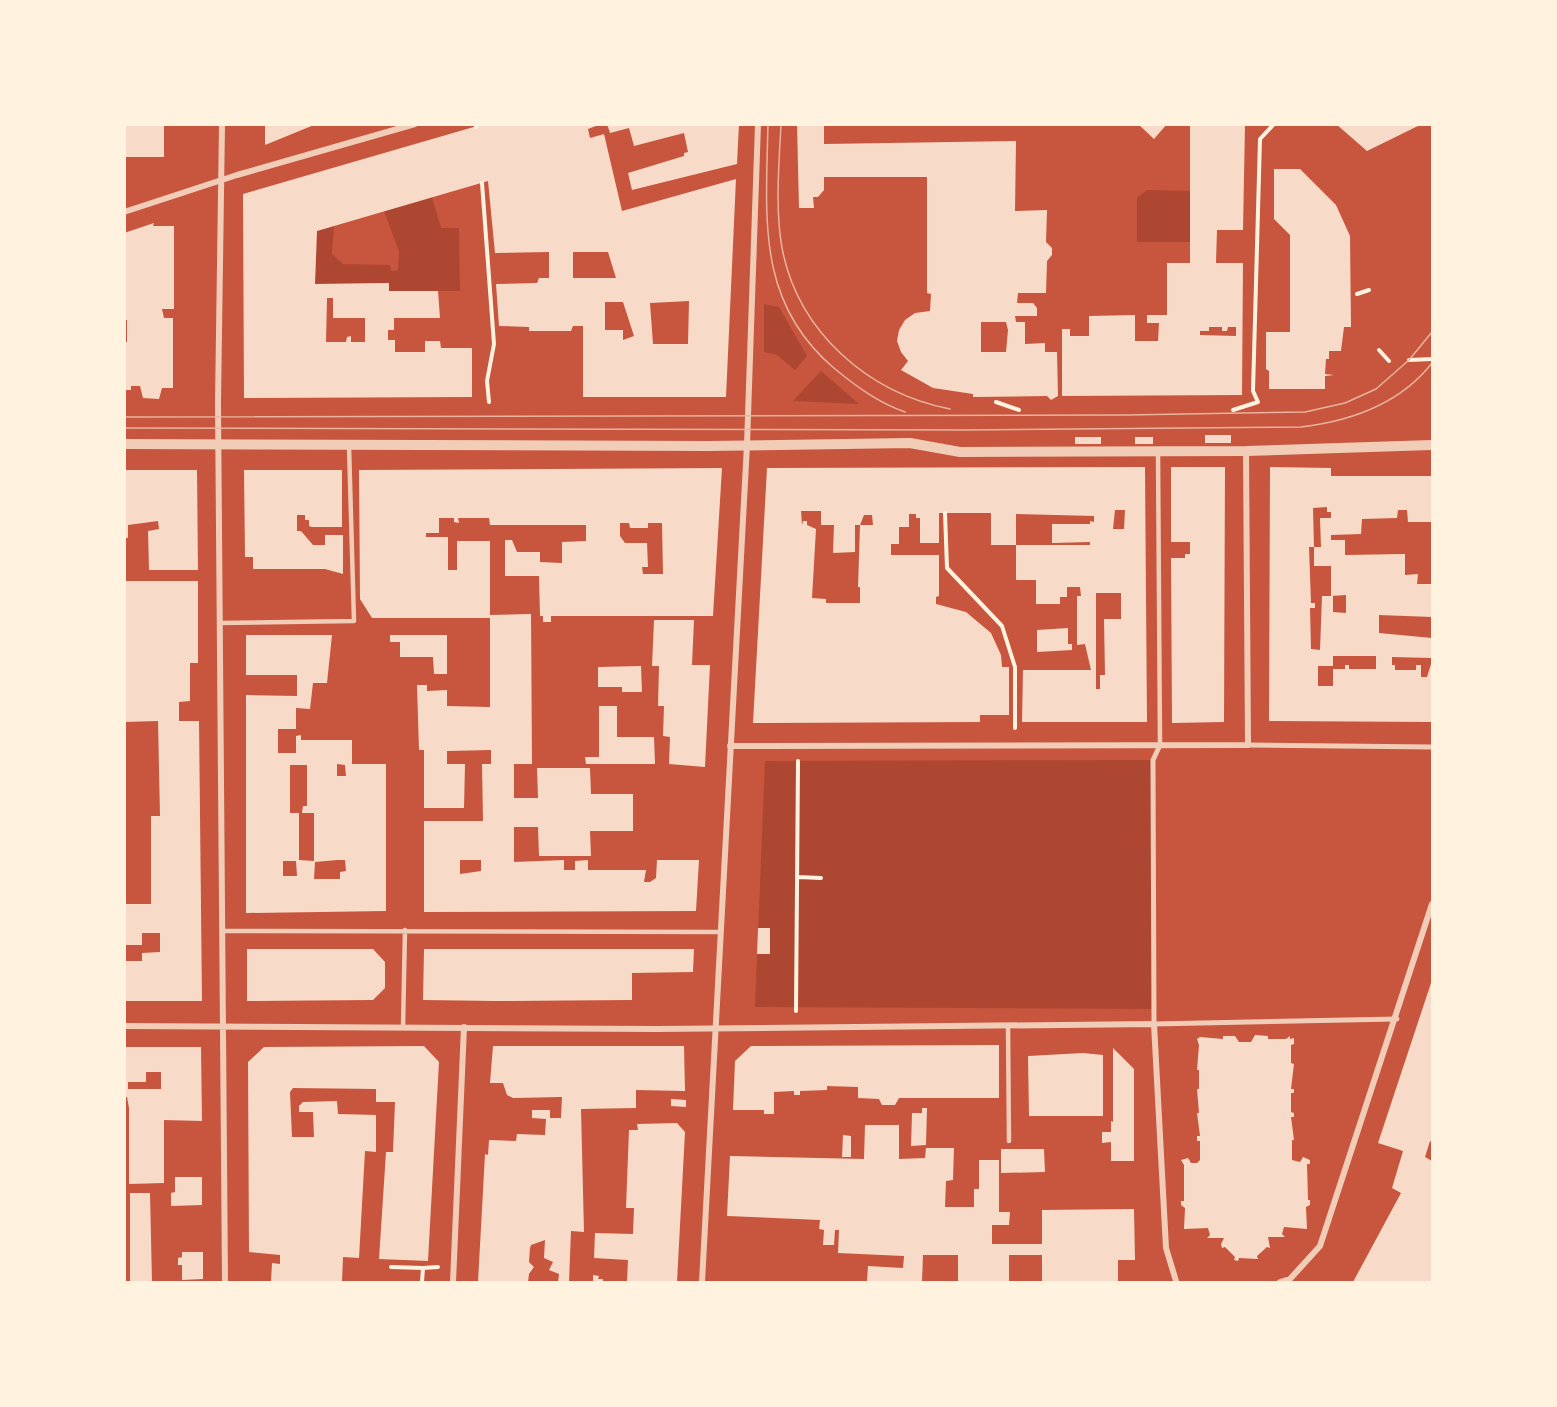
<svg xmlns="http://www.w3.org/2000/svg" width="1557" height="1407" viewBox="0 0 1557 1407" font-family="Inter,sans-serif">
  <rect width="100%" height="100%" fill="#c8553d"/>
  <path fill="#ae4732" d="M1147,190L1190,191V242H1137V198Z
    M432,197L441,228H459L460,291H389L388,283L315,284L317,231L334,226L332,254L343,264L390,265L391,271L398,270L399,251L384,211Z
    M764,304L779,307L807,356L795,370L777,355L764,352Z
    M821,371L859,404L793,401Z
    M1153,760V1009L755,1007L765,761Z"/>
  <path fill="#f7dbc8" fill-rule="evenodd" d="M124,124H164V157H124Z
    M484,124H601L588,129L590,138L604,134L622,211L736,179L726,397H583V326H573L571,331H529V327L499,326L496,284L537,283L539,278H549V252L495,253L488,181L317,231L315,284L389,283V291H438L440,318H394V330H388V340H395V352H425V341H440L441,348H472V397L244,398L243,194ZM573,252H608L616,278H573ZM327,298H333V318H365V342H351V336L347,337L346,342H326ZM689,301L688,344H653L650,303ZM605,302H623L634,336L623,340V330H605Z
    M607,124H739L737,164L632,190L628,173L684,156V153L688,152L684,133L634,146L629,128L610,133Z
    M797,124H824V144L1016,141L1015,211L1047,210L1046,242L1052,248V255L1047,261L1046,293H1018L1017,303H1033L1037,308V316H1015L1016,322H1025V344L1045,343V352H1057L1058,396L1051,400L1047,396L973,397V394L933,388L901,370L908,361L901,352L897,341L899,330L905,320L915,313L930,311L931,294L927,293V177H824V190L818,197H813L814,208H799ZM981,322H1006L1008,330L1006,352H981Z
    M1138,124H1167L1154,139Z
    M1190,124H1245L1243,230H1217L1216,263H1243L1242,395L1062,396V329H1070V336H1089V316L1135,315V341H1158L1159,323H1147V315H1167V263H1190ZM1209,327H1222V331H1227L1228,327H1236V336L1200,335V331H1209Z
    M1336,124H1422L1367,151Z
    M265,125H314L265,145Z
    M1274,169H1300L1336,205L1350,236L1351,327H1344L1341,351H1329V359H1326L1325,374L1334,375L1325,376V389H1269V371L1266,369V332H1290V235L1274,219Z
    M154,223L153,226H174V309H162L164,318H173V388H162L159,399L143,398L140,386H131V390H124V342H127V320H124V233Z
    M1205,435H1231V443H1205Z
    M1075,437H1101V444H1075Z
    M1135,437H1153V444H1135Z
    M1145,467L1147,722H1022L1023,670H1091L1085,644L1077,645V596H1081L1080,587H1067V597H1060V604H1036V580H1016V545H991V513H939V543H920V518H916V514H909V527H899V544H891V555H939V596L936,597V604L966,612L991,633L1001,655L1002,667H1009V715H980V722L753,723L767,468ZM1115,510H1125L1124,529H1113ZM801,511H821V525H834L833,553L855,552V525H860L864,515H872L873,525H860L858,587H860V603H826V599L812,598L816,529L807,525V521H803L802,525ZM1016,514L1094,516V522L1090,521V524H1052V543L1090,542V545H1016ZM1096,593H1121V619H1104L1105,675H1100V689H1096Z
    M1171,467H1225L1224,722L1172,723L1171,558H1185V554H1190V542H1171Z
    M1270,467L1331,468V476H1432V522H1408L1407,510H1398L1397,518L1362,519L1361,534L1331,535V540H1345V555L1405,554V575L1418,574L1417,584H1432V617L1379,615V633L1432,638V658L1392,657V665H1395V670H1416V665H1421V677H1427L1432,661V722L1269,721ZM1327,507V512H1331V518H1320L1321,547H1314L1313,508ZM1309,547H1314V566H1331V596L1346,595V613L1333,612V596H1322L1320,650L1311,649L1310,608H1315V603H1311ZM1333,656H1376V669H1349V665H1345V669H1333V686H1318V666H1333Z
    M722,468L713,616H551V622H543V616H540L539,576H505V540H512L517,552H540V562L562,563V542L586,541V525H490L489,518H458L459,523L454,522V518H439V533H426V537H448V570H457V541H490V615L531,614L532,764H514V798H538L537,768H590L591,794H633V831H590L591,856H539L538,827H514V862L564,860V870H575V861L588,860V870H646L644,882H650L656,878L657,860H699L696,911L424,912V821H483L482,764H491V750L447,751V764H465L464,808H424V750H419L417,685H427V691L447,690V706L490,707V618H372L360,599L359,470ZM620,523H629L630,528H648V523H662L663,574H643L642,567H648L647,543H625L620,536ZM460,860H481V871L460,874Z
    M124,470H197L198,570H149L148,531L159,529L158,521L128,525V538H124Z
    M244,470H342V527H312L309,526V520H305V515H297V531H301L313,545H325V535H343V574L325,569H253V557H245Z
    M124,581H198V663H190V701L179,702V721H199L202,1001H124V961H142V953L160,952V933H142V945H124V904H151V816H160L158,721L124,722Z
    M654,620H694L692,665H710L705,767L669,764L670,737L663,736L664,706H658L659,666H652Z
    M1068,628V644H1072V650L1037,652V630Z
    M246,635H332L327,683H313L310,709L296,708V729H278V753H296V736L301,735V740H352V764H386V911L246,913V695L297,696V675H246ZM337,764L345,765L346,776H337ZM290,765H307V806H303L302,813H314V861L299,860V813H290ZM337,860H345L346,871L340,872V879H314L315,862ZM283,861H296L297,876H283Z
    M390,635H447V674H434L433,657H400V642H390Z
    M641,666L642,692H622V687H598V667Z
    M599,706H617V737H654L655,764H586L585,757H599Z
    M758,928H770V954H757Z
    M247,949H373L385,962V988L373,1000L247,1001Z
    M424,949H694L693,972L632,973V1000L495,1001L423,1000Z
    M1432,980V1142L1430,1141L1425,1157L1432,1161V1282H1353L1401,1193L1392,1188L1403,1151L1378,1143Z
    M1255,1035L1268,1036V1039H1286L1290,1036V1039L1294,1038V1044L1291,1045V1063L1294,1064L1291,1089H1294V1093H1291V1112L1294,1113V1117H1291L1294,1140H1292V1160L1300,1162L1303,1157L1310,1160V1164H1307L1308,1200H1310V1205L1306,1207L1307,1229L1284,1227L1282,1234L1285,1237H1268L1270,1248L1267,1247L1257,1256L1258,1259L1239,1258L1238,1261L1234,1260L1235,1257L1225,1247L1222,1248L1221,1244L1224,1238H1207L1210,1235L1208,1228L1184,1229L1185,1208L1181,1205V1201H1184V1165L1181,1160L1188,1158L1191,1163H1197L1200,1160V1141H1197V1136H1200L1197,1113H1199L1197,1089H1199V1070H1197L1199,1045L1197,1039L1200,1037L1223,1039V1036H1235L1239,1042H1251Z
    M999,1045V1098H899L895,1105H882L879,1099L858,1098V1087L827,1086V1090L800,1091V1095H794V1091L774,1092V1114H764V1110H733L735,1061L751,1046Z
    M424,1046L439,1062L428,1261L379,1259L386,1152H393L395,1102H376V1089L293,1088L290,1092L292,1137H314L313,1112H299V1106L303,1102L337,1101L338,1114L376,1115V1152L365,1151L359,1258L343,1257L342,1282H271L272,1263L280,1264V1255L249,1252L248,1062L264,1047Z
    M493,1046H684L685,1091L636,1090V1108L581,1109L584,1232L571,1231L569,1282H558L559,1274L549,1270L553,1262L544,1258L545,1240L531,1245L530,1248L529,1262L534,1267L529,1274L528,1282H478L485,1154L488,1155L489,1140L516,1141L517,1134L545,1135L546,1119L532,1118V1110H550V1118H561L562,1097L513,1098L507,1095L503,1083H490Z
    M124,1047H201L202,1121L164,1120V1183L129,1184V1108L127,1097H124ZM146,1072H161V1089H128V1082H146Z
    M1113,1048L1134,1069V1161H1111V1142L1102,1143V1132H1111V1121L1113,1122Z
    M1083,1053L1103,1055V1116H1029L1028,1056Z
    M671,1099L686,1100V1107L671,1106Z
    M922,1108H927L926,1145L911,1146L912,1113H922Z
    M677,1123L685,1132L677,1282H627L628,1260L594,1258L595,1233L633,1234L634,1208H626L629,1130H638L637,1124Z
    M865,1125H899V1159L925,1158L926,1148H954L953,1180L946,1181L945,1207H974V1189H979V1160H999V1212H1010L1009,1225H992V1244H1042V1210L1134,1209L1135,1260H1118V1282H1042V1255H1009V1282H958V1255H923L922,1282H867L868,1266L903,1268L904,1256L838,1253L839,1230H835L834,1245H823L824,1230L819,1229L820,1220L727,1216L730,1156L864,1159Z
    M843,1135L851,1136V1157H842Z
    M1001,1149H1044L1045,1172L1001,1173Z
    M175,1177H202V1205L171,1206V1193L175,1192Z
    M130,1193H150L152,1282H130Z
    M182,1252H203V1279L182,1280V1265H178V1258L182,1257Z
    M593,1275L599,1276L598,1279H603V1282H593Z"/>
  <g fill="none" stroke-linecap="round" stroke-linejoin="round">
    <path stroke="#fff3e0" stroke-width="4" d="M476,124V127
      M482,183L494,344L487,381L489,402
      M1357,294L1369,290
      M1379,350L1389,361
      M1409,360L1432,359
      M996,402L1019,410
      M1233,410L1258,402L1253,391L1260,139L1274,124
      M945,513L947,568L1002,626L1015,667V728
      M798,877L821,878
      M796,1011L798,761
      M391,1267L423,1268
      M422,1282L423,1268L438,1267"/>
    <path stroke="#f1ccb7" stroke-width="4.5" d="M1158,451L1160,745
      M220,623L354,621L349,446
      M224,931L721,932
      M1008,1025L1009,1141
      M403,1027L405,930"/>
    <path stroke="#f1ccb7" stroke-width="5" d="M1160,745L1153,760L1154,1024L1397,1019
      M1248,745L1432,747"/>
    <path stroke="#f1ccb7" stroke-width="6" d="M222,124L218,403L225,1282
      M124,212L237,175L415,124
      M730,746L1248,745L1246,451
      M124,1026L657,1029L1154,1024L1166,1248L1176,1281
      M453,1282L464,1027
      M702,1282L747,445L758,124
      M1280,1282L1290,1279L1320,1246L1432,904"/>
    <path stroke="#f1ccb7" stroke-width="10" d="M124,444L709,446L910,443L960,452L1246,451L1432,445"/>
    <path stroke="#e9b49f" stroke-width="1.5" d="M768,124C766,218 756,303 835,369C857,387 879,403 905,412
      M781,124C779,165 775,208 782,248C798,332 868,393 950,409
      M124,417L1126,415L1305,412L1345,403L1376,389L1409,360L1432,332
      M124,428L968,430L1301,427C1351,421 1400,404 1432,363"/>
  </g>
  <rect width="1557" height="1407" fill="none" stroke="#fff3e0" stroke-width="252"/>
</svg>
